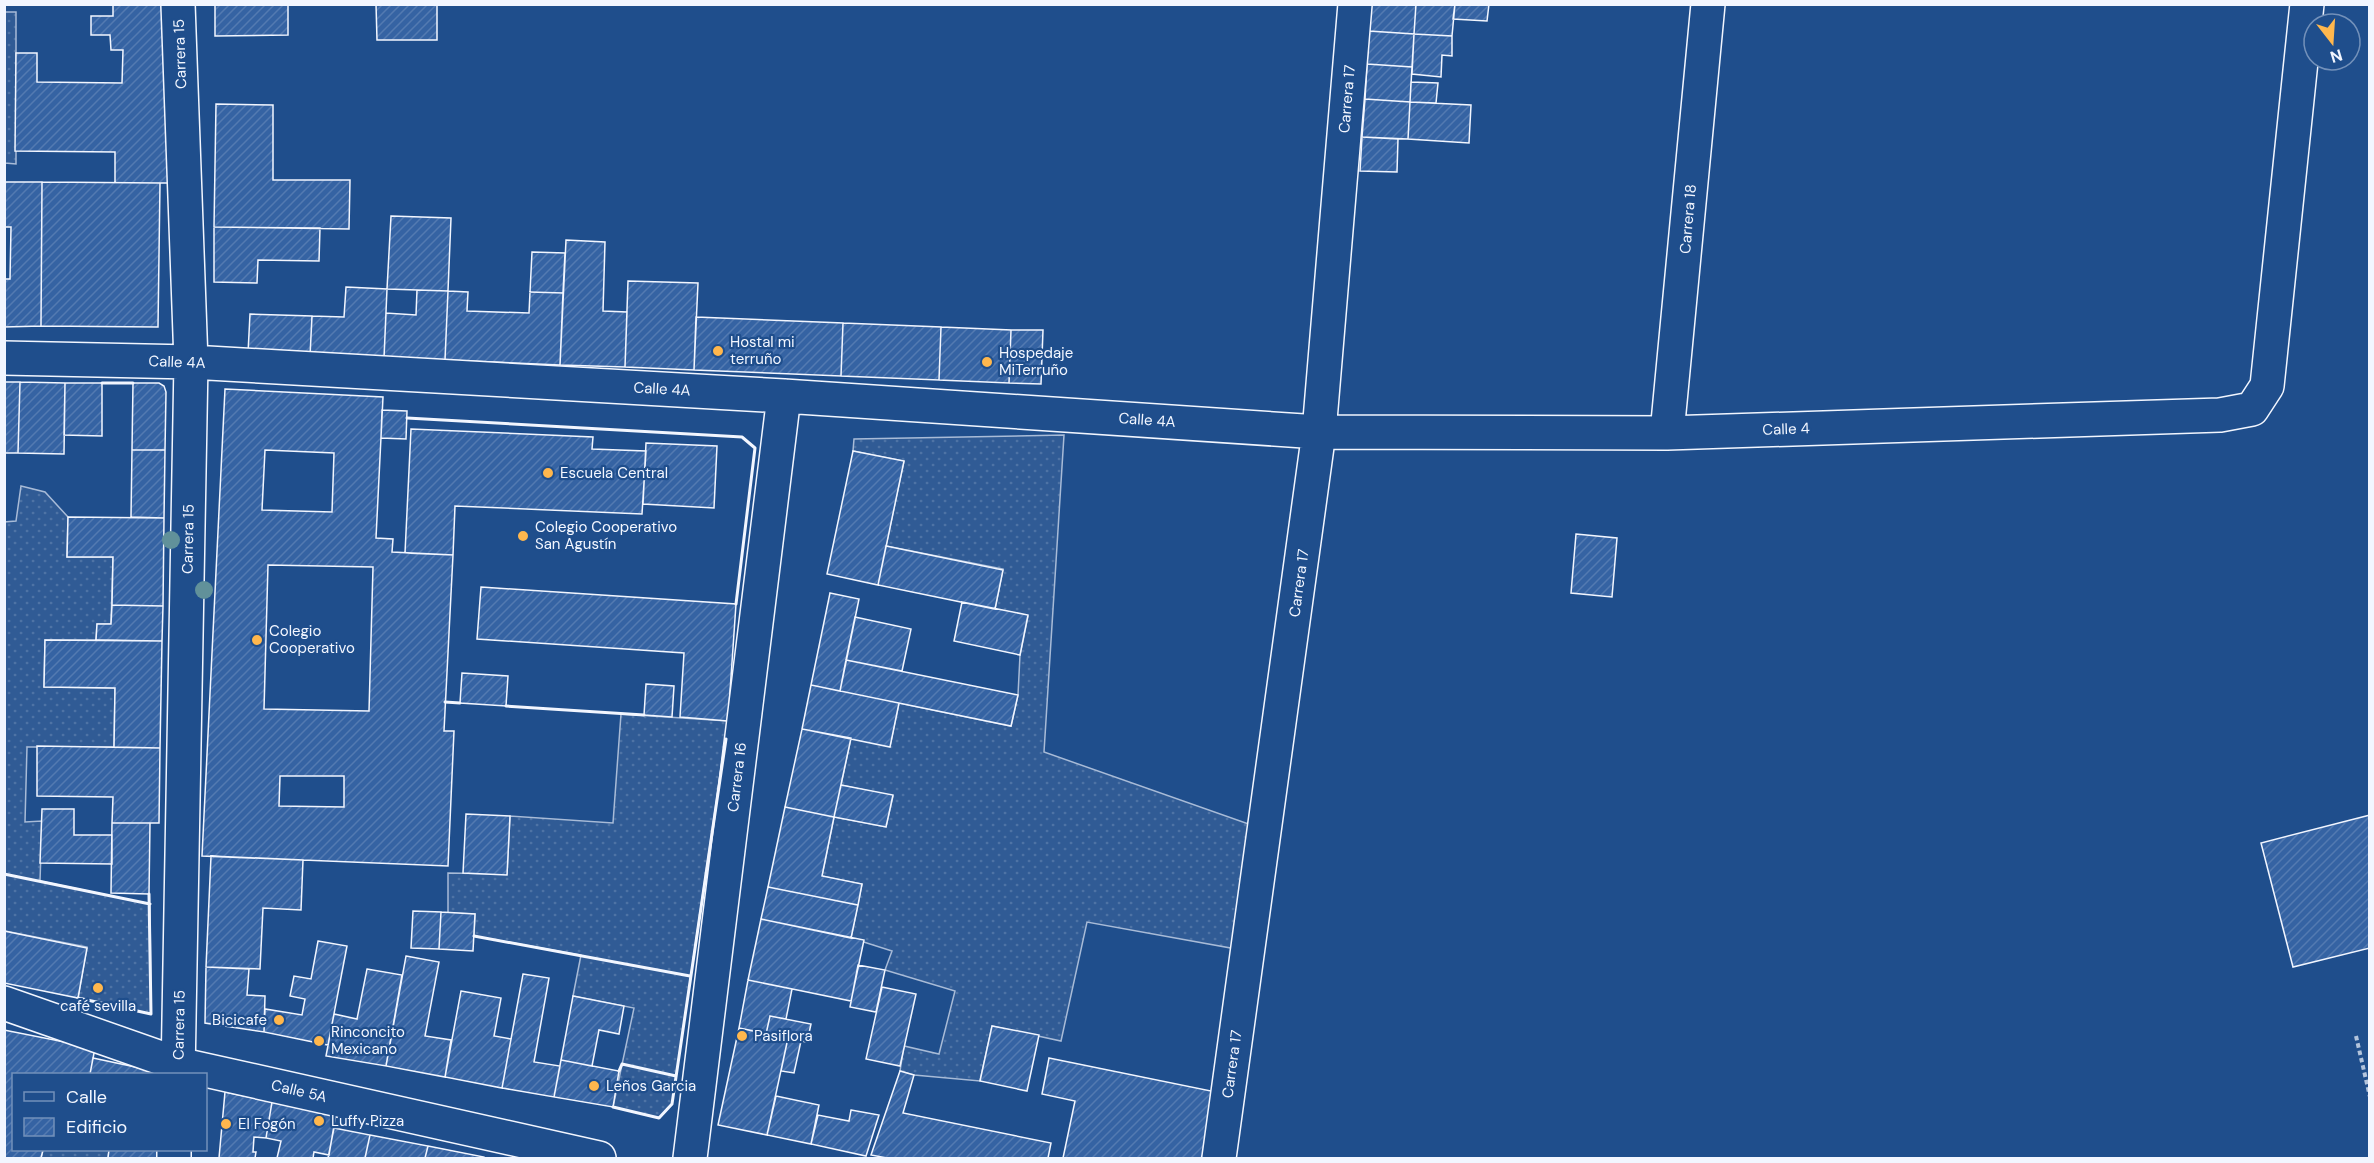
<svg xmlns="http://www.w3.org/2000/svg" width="2374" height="1163" viewBox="0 0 2374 1163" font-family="'DM Sans',sans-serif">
  <defs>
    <pattern id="grass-dots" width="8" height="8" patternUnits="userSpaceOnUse" patternTransform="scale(1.5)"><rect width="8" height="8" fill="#305b95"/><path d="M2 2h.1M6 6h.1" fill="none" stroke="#4e73a5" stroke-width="1.8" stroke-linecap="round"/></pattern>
    <pattern id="building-hatch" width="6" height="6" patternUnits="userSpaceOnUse" patternTransform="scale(1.5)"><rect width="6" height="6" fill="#3563a3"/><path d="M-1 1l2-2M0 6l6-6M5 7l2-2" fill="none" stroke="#537ab1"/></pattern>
  </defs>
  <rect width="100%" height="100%" fill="#1f4e8c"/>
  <path fill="url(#grass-dots)" stroke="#a8bbd7" stroke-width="1.5" d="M5,12H16V164L5,163Z
    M1064,435L1044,752L1260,828L1242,950L1087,922L1061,1041L992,1026L980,1081L914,1075L900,1071L904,1046L939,1054L955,991L885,970L892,951L851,938L862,884L822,876L834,817L886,827L893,796L841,785L851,738L890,746L899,703L1011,726L1018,695L1020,655L1028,616L995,609L1003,569L886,546L904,461L853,451L854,439Z
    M21,486L45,492L68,517L67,557H113L111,624H97L96,640H45L44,687L115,688L114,747H27L25,822L42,821L40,881L150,904L151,1014L78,998L87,947L5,931L4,522L16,521Z
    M621,714L728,721L672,1104L659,1118L613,1107L634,1008L573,996L581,955L474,936L475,914L448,913V873L507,874L510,816L613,823Z
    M43,1150H109L108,1158H41Z"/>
  <path fill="url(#building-hatch)" stroke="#f2f6ff" stroke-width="1.5" fill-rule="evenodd" d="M113,4H169L168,183H115V152L15,151L16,53H37V82L122,83L123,50H111L110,35H91V16H113Z
    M215,4H288V35L215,36Z
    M376,4H437V40H377Z
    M1370,4H1416L1414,34L1369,31Z
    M1416,4H1455L1452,36L1414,34Z
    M1455,4H1489L1487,21L1453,19Z
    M1369,31L1414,34L1412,67L1367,64Z
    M1414,34L1452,36V56L1442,55L1441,77L1412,74Z
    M1367,64L1412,67L1410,102L1365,99Z
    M1411,82L1438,83L1436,103L1410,102Z
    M1365,99L1410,102L1408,139L1362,137Z
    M1410,102L1471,105L1469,143L1408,139Z
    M216,104L273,105V180H350L349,229L214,227Z
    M1362,137L1398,139L1397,172L1360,171Z
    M4,182H42L41,326L4,327V279H10L11,227H4Z
    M42,182L160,183L158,327L41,326Z
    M391,216L451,218L448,291L387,289Z
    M214,227L320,228L319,261L258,260L257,283L214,282Z
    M566,240L605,242L603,311L627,312L625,367L560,365Z
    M532,252L565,253L563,293L530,292Z
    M628,281L698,283L694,370L625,367Z
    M346,287L387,289L384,358L310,356L312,316L344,317Z
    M417,290L448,291L445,360L384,358L386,313L416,315Z
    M448,291L468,292L467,311L529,313L530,292L563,293L560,365L445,360Z
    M250,314L312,316L310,356L248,353Z
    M696,317L843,323L841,376L694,370Z
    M843,323L941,327L939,380L841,376Z
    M941,327L1011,330L1009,383L939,380Z
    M1011,330H1043L1041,384L1009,383Z
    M4,382H20L18,453H4Z
    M20,382L65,383L64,454L18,453Z
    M65,383H102V436L64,435Z
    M133,383H159L164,386L166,392L165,450H132Z
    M225,389L383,397L376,538L393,539L392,552L453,555L444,731H454L448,866L202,856ZM265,450L334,453L332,512L262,510ZM268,565L373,567L369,711L264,709ZM280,776H344V807L279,806Z
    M382,410L407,411L406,439L381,438Z
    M411,429L593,437L592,449L646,451L642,514L455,506L453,555L405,553Z
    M646,443L717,446L714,508L643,504Z
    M132,450H165L164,518L131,517Z
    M853,451L904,461L878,585L827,574Z
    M68,517L164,518L163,606L112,605L113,557H67Z
    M1576,534L1617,538L1612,597L1571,593Z
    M886,546L1003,570L995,609L878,585Z
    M481,587L736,604L728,721L680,717L684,653L477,639Z
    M830,593L859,599L840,691L811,685Z
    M962,602L1028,615L1020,655L954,641Z
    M112,605L163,606L162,641L96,640L97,624H111Z
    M855,617L911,629L902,671L846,660Z
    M45,640L162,641L160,748L114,747L115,688L44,687Z
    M846,660L1018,695L1011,726L840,691Z
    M462,673L508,676L506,706L460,703Z
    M646,684L674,686L672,717L644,715Z
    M811,685L899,703L890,747L802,729Z
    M802,729L851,738L834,817L785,807Z
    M37,746L160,748L159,823H112L113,797L37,796Z
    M841,785L893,795L886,827L834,817Z
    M785,807L834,817L822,876L862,884L858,905L768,887Z
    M42,809H74V835H112V864L40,863Z
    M466,814L510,816L507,875L463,873Z
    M2370,815V948L2293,967L2261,843Z
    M112,823H150L149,894L111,893Z
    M211,856L303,860L301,910L263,908L260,969L206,967Z
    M768,887L858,905L851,938L761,919Z
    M413,911L441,912L439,949L411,948Z
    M441,912L475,914L473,951L439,949Z
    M761,919L864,940L851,1001L748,980Z
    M4,931L87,948L78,998L4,983Z
    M318,941L347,946L328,1045L264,1032L265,1009L302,1015L305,999L290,996L294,976L311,979Z
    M406,956L439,962L425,1036L451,1040L445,1077L386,1066Z
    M858,965L885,970L876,1012L850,1007Z
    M206,967L249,969L247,995L265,996L264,1032L205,1023Z
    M367,969L402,975L386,1066L326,1056L334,1014L357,1019Z
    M523,974L549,978L534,1062L560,1066L554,1097L502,1088Z
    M748,980L792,989L786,1019L770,1016L766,1034L739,1028Z
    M882,987L916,994L900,1066L866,1059Z
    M461,991L501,998L494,1036L511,1039L502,1088L445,1077Z
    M573,996L624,1006L619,1034L599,1030L592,1066L561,1060Z
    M770,1016L811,1024L807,1042L766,1034Z
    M992,1026L1039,1035L1027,1091L980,1081Z
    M739,1028L788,1038L767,1135L718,1125Z
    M4,1030L95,1048L90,1074H14V1150H43L41,1158H4Z
    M788,1038L801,1041L794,1073L781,1071Z
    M93,1058L154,1071L156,1074H90Z
    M1049,1058L1216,1092L1202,1158H1063L1075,1101L1042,1094Z
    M561,1060L619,1071L613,1107L554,1097Z
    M900,1071L914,1075L903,1113L1051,1143L1048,1158H887L871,1155Z
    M225,1092L272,1102L266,1138L254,1137L253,1152H256L255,1158H219Z
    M776,1096L819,1105L811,1144L767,1135Z
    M272,1102L336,1114L329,1155L314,1152L313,1158H277L281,1141L266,1138Z
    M851,1110L879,1115L866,1156L811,1144L818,1115L849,1121Z
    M334,1128L370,1135L365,1158H328Z
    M370,1135L428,1146L425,1158H365Z
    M428,1146L484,1157V1158H425Z
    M109,1150H160L159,1158H108Z"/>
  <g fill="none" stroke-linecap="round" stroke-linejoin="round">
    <defs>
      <path id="street" d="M4,358L191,362L784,396L1319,432L1667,433L2220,415L2252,409L2267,386L2307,4
        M1667,433L1708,4
        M178,1074L191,362L178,4
        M174,1158V1150
        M690,1158L784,396
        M1219,1158L1319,432L1355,4"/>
      <path id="secondary" d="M4,1003L178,1064L599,1158"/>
    </defs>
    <use href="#street" stroke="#f2f6ff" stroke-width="36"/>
    <use href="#secondary" stroke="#f2f6ff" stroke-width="36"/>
    <path stroke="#b3c4dc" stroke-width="4" stroke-dasharray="4.5 3" stroke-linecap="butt" d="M2356,1036L2370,1097"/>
    <use href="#street" stroke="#1f4e8c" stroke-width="33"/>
    <use href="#secondary" stroke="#1f4e8c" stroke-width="33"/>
    <path stroke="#f2f6ff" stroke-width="3" d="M102,383H133
      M407,418L742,437L755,448L736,604
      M445,702L460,703
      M506,706L644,715
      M4,874L150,904
      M474,936L690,976
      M78,998L151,1014L149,894
      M619,1071L622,1064L676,1076
      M613,1107L659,1118L672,1104L726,739"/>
  </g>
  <g fill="#61919a">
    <circle cx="171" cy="540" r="9"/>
    <circle cx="204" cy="590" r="9"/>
  </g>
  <g fill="#ffb74d" stroke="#1f4e8c" stroke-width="2">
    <circle cx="718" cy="351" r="6"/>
    <circle cx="987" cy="362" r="6"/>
    <circle cx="548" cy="473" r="6"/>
    <circle cx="523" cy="536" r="6"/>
    <circle cx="257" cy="640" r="6"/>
    <circle cx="98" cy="988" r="6"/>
    <circle cx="279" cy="1020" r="6"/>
    <circle cx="742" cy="1036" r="6"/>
    <circle cx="319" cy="1041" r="6"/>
    <circle cx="594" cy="1086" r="6"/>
    <circle cx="319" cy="1121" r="6"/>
    <circle cx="226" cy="1124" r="6"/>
  </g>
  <g text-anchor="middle" stroke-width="4.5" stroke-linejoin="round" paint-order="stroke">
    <g font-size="15" fill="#f2f6ff" stroke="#1f4e8c">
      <text transform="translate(180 54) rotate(-92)" y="5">Carrera 15</text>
      <text transform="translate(1347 99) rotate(-85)" y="5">Carrera 17</text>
      <text transform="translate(1688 219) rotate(-85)" y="5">Carrera 18</text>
      <text transform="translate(177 362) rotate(2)" y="5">Calle 4A</text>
      <text transform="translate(662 389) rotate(3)" y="5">Calle 4A</text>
      <text transform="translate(1147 420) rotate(4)" y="5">Calle 4A</text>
      <text transform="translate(1786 429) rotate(-2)" y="5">Calle 4</text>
      <text transform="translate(188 539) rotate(-89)" y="5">Carrera 15</text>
      <text transform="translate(1299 583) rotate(-82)" y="5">Carrera 17</text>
      <text transform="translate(737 777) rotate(-83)" y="5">Carrera 16</text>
      <text transform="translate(179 1025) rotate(-89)" y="5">Carrera 15</text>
      <text transform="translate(1232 1064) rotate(-82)" y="5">Carrera 17</text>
      <text transform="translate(299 1091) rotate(13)" y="5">Calle 5A</text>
    </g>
    <g font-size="15" fill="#f2f6ff" stroke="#1f4e8c" text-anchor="start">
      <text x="730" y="347">Hostal mi<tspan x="730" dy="17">terruño</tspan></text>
      <text x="999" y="358">Hospedaje<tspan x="999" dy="17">MiTerruño</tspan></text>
      <text x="560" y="478">Escuela Central</text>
      <text x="535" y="532">Colegio Cooperativo<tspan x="535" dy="17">San Agustín</tspan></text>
      <text x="269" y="636">Colegio<tspan x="269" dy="17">Cooperativo</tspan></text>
      <text x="98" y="1011" text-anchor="middle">café sevilla</text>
      <text x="267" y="1025" text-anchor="end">Bicicafe</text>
      <text x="331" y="1037">Rinconcito<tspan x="331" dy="17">Mexicano</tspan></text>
      <text x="754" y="1041">Pasiflora</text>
      <text x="606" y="1091">Leños Garcia</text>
      <text x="331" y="1126">Luffy Pizza</text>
      <text x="238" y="1129">El Fogón</text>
    </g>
  </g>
  <rect width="2374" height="1163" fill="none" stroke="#f2f6ff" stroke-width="12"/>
  <rect x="12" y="1073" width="195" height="78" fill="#1f4e8c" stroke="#7391ba" stroke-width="1.5"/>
  <rect x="24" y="1092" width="30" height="9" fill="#1f4e8c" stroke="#7391ba" stroke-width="1.5"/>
  <text x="66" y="1103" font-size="18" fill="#f2f6ff">Calle</text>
  <rect x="24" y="1118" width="30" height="18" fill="url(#building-hatch)" stroke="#7391ba" stroke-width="1.5"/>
  <text x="66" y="1133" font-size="18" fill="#f2f6ff">Edificio</text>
  <g transform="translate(2332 42) rotate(163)"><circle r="28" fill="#1f4e8c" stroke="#7391ba" stroke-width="1.5"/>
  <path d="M0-4.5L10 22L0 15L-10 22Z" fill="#ffb74d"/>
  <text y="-9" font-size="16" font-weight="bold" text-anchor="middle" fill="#f2f6ff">N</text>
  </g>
</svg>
